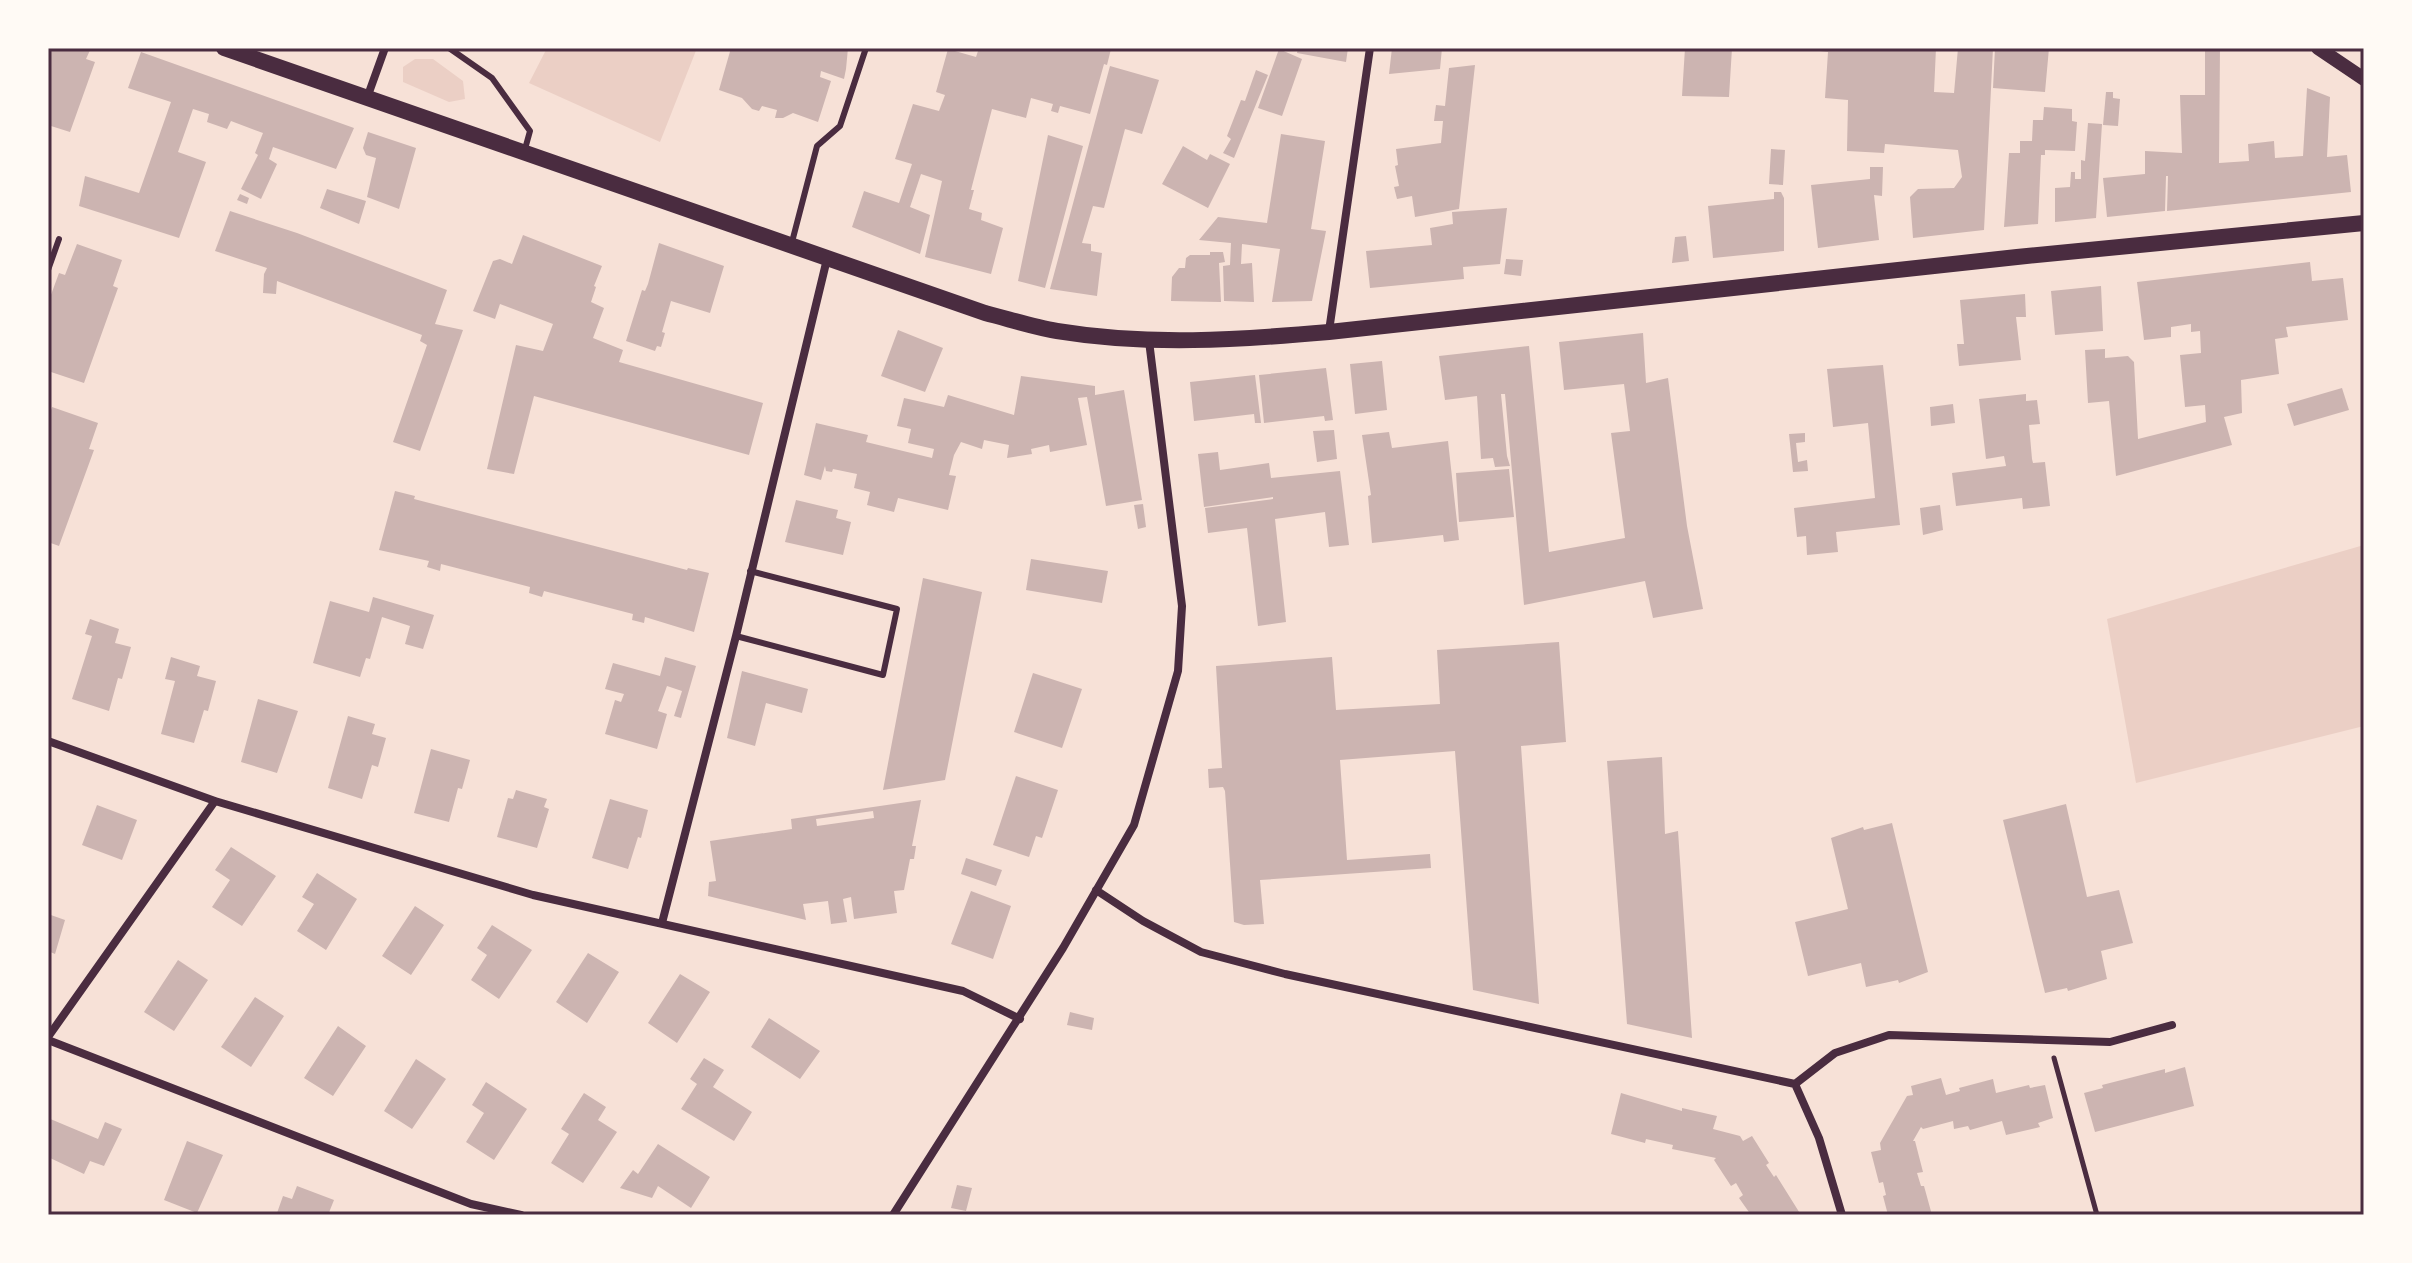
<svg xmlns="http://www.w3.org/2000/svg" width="2412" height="1263" viewBox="0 0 2412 1263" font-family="'Space Grotesk',sans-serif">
  <rect width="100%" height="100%" fill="#f7e1d7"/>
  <path fill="#ebcfc5" d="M547,48H697L660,142L529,83Z
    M415,59H433L463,81L465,99L449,102L403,82V67Z
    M2364,545V726L2136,783L2107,619Z"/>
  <path fill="#ccb4b1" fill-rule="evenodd" d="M48,48H91L86,59L95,62L70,132L51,126L48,132Z
    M731,48H848L846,69L844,79L821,71L820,77L831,81L818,122L793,113L783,118H775L777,110L762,106L759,111L752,109L742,98L719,90Z
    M979,48L1111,49L1107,65L1104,64L1090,114L1060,106L1058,113L1051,111L1053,104L1031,98L1026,118L992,109L971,190H974L969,209L982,213L981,220L1003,228L991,274L925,257L942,181L921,174L910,207L930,215L920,254L852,227L864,191L899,203L912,164L895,159L913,104L939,111L945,95L936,92L948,49L976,57Z
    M1298,48H1348L1346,62L1297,53Z
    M1392,48H1442L1440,69L1389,74Z
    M1685,48H1732L1729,97L1682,96Z
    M1811,48H1936L1934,92L1954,93L1958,48H1993L1984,230L1913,238L1910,197L1918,189L1954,188L1962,177L1958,150L1885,144L1884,153L1847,151L1848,100L1825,98L1828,52L1811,50Z
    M1995,48H2049L2045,92L1993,88Z
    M2205,48H2220L2219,163L2249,161L2248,144L2274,141L2275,158L2303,156L2307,88L2330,97L2327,157L2347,155L2351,192L2167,211L2168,176H2166L2165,211L2107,217L2103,178L2145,174V151L2182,153L2180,95H2205Z
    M1279,49L1302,59L1282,116L1258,108Z
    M141,52L354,128L336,169L273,147L269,159L277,164L261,199L241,189L258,155L255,153L263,133L231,121L227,129L207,122L209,114L193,109L178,152L206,162L179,238L79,206L85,176L139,193L171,102L128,88Z
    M1475,65L1459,209L1415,217L1412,196L1397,199L1394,187L1399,186L1395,166L1398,165L1396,149L1441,143L1443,121H1434L1436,105L1445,106L1449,68Z
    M1110,66L1159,80L1142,134L1125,129L1104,208L1093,206L1082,243L1091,244V251L1102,253L1097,296L1050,289Z
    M1256,70L1268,75L1234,158L1223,153L1231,139L1227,136L1241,100L1245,101Z
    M2106,92H2113V98L2120,99L2118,126L2103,125Z
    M2044,107L2072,109V121L2077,122L2075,151L2045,150V155H2041L2038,224L2004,227L2009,153H2020V141H2032L2033,120H2043Z
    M2088,123L2102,124L2096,218L2055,222V188L2070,187L2071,172H2075V179H2081V160L2085,161Z
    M368,132L416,148L399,209L367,197L376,158L366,155L363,148Z
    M1281,134L1325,141L1311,229L1326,231L1312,301L1272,302L1280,249L1242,244L1241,264L1252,263L1254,302L1224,301L1223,266L1230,265L1231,243L1199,240L1218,217L1267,223Z
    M1048,135L1083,146L1045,288L1018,281Z
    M1183,146L1207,160L1210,154L1230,164L1208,208L1162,184Z
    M1771,149L1785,150L1783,185L1769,184Z
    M1870,167H1883L1882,196L1874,195L1879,240L1818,248L1811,185L1870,179Z
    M327,189L366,201L359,224L320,208Z
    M1774,192H1781L1784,198V251L1713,258L1708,206L1774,199Z
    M240,194L249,198L247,204L237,200Z
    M1507,208L1500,264L1463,267L1464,279L1370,288L1366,251L1432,245L1430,228L1453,224L1452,212Z
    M230,211L297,233L447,290L435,324L463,330L420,451L393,442L427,345L420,341L422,335L277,281L276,294L263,293L264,274L267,268L215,251Z
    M523,235L602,266L594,286L596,287L591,302L604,308L593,338L623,350L619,362L763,403L749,455L534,396L514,474L487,469L516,345L543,351L553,324L500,304L495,319L473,311L493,261L500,259L512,264Z
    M1686,236L1689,261L1672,263L1675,237Z
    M659,243L724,266L710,313L671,301L662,332L665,333L661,347L657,346L655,351L626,341L642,290L645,291L648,284Z
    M77,244L122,260L113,286L118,288L84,383L48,371V303L59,273L65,275Z
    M1210,252H1223L1225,262L1219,263L1221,302L1171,301L1172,277L1179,268H1185L1186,258L1190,255H1210Z
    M1506,259L1523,260L1521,276L1504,274Z
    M2310,262L2312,281L2343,278L2348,320L2286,327L2288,337L2275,339L2279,374L2241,380L2242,413L2224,417L2232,445L2116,476L2109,401L2088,403L2085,350L2105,349V358L2128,356L2134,362L2138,439L2206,422L2205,405L2185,407L2180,355L2201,353L2200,331L2191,332V324L2171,327V337L2144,340L2137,282Z
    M2101,286L2103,331L2055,335L2051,291Z
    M2025,294L2026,317H2016L2021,360L1959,366L1957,344H1964L1960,300Z
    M898,330L943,348L925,392L881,376Z
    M1643,333L1646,383L1668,378L1687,526L1703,609L1653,618L1645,581L1524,605L1505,394H1501L1507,456L1510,466L1495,467L1493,458L1481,459L1477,396L1445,400L1439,356L1529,346L1549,552L1625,538L1611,433L1630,431L1624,384L1564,390L1559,342Z
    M1382,361L1387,410L1355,414L1350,364Z
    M1883,365L1900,525L1836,532L1838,552L1807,555L1806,536L1797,537L1794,508L1875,498L1868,423L1833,427L1827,369Z
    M1326,368L1333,420L1325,421L1324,416L1264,423L1259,375Z
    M1255,375L1261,423H1255L1254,414L1194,421L1190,382Z
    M1021,376L1095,386V395L1124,390L1142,500L1106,506L1087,397L1078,398L1087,445L1050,452L1049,445L1031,449L1032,454L1007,458L1009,445L984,440L982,449L961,442L954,455L949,475L956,476L948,510L898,498L894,512L867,505L870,492L854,488L857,474L833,469L832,472L826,471L825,466L821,480L804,475L816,423L868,435L866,442L932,458L934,449L908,443L911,429L897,426L904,398L944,407L948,395L1014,415Z
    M2342,388L2349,410L2294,426L2287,404Z
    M2026,394V401L2037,400L2040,424L2029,425L2032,459L2033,463L2045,462L2050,506L2023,509L2022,498L1956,506L1952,473L2006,466L2004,456L1986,459L1979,399Z
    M1953,404L1955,423L1931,426L1930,407Z
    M52,407L98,423L89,449L94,450L59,546L48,542V419Z
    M1334,430L1337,459L1317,462L1313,431Z
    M1389,432L1392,448L1448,441L1459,540L1444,542L1443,535L1372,543L1368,496L1371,495L1362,435Z
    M1805,433V442L1796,443L1798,462L1807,460L1808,471L1793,472L1789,434Z
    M1218,452L1220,470L1269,463L1271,478L1340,471L1349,545L1329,547L1325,512L1275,519L1286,622L1258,626L1247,528L1208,533L1205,508L1273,499V497L1204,507L1198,454Z
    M1509,469L1514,517L1459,522L1456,473Z
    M395,491L415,496L414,499L687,570L688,568L709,573L694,632L645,617L644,623L632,620L633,614L544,591L542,597L529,593L530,587L441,564L440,571L427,567L429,561L379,550Z
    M796,500L838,510L836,518L851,522L843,555L785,542Z
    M1143,504L1146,527L1138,529L1134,505Z
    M1940,505L1943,530L1923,535L1920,508Z
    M1031,559L1108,571L1102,603L1026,590Z
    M923,578L982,592L945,780L883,790Z
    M373,597L434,615L423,649L405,644L410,626L382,617L370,659L366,658L360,677L313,663L330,601L369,612Z
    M90,619L119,629L115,643L131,647L122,679L118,678L109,711L72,699L92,636L85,634Z
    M1559,642L1566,742L1521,746L1539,1004L1473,990L1455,751L1340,760L1347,860L1430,854L1431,868L1260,880L1264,924L1244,925L1234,922L1225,791L1223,787L1209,788L1208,769L1222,768L1216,666L1332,657L1336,710L1440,704L1437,650Z
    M171,657L200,666L197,676L216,681L208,711L204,710L194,743L161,734L175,681L165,679Z
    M665,657L696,666L681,718L674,716L682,691L667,686L658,711L667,714L657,749L605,734L615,700L621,702L624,694L605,689L613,663L660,676Z
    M742,671L808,689L802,713L766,703L755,746L727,738Z
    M1033,673L1082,689L1062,748L1014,732Z
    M258,699L298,711L277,773L241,762Z
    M348,716L375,724L372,734L386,738L378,767L372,765L362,799L328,788Z
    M431,749L470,760L462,789L458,788L449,822L414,813Z
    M1662,757L1665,834L1678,831L1692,1038L1627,1024L1607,761Z
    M1016,776L1058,790L1042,838L1036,836L1029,857L993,845Z
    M516,790L547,799L544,807L549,809L537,848L497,837L508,798L513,799Z
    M610,799L648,810L641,838L638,837L628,869L592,858Z
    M921,800L912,846H916L914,859H910L904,890L894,891L897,913L854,919L851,897L843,899L847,922L831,924L828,901L803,904L806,920L708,896L709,882L716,881L710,841L792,829L791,819ZM873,811L874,818L817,826L816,819Z
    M2066,804L2087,897L2119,890L2133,943L2101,951L2107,979L2068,991L2067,988L2045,993L2003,820Z
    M97,805L137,820L122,860L82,845Z
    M1892,823L1928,972L1899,983L1898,980L1866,987L1861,963L1808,976L1795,922L1848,909L1831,838L1863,827L1864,830Z
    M231,847L276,876L242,926L212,907L230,880L215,870Z
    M966,858L1002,870L996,886L961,874Z
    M317,873L357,899L326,950L297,931L314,904L302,897Z
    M971,891L1011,906L993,959L951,944Z
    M415,906L444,925L411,975L382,956Z
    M48,914L65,920L55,954L48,951Z
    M492,925L532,950L499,999L471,980L487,955L477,948Z
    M588,953L619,972L587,1023L556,1002Z
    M178,960L208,980L174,1031L144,1012Z
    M680,974L710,992L677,1043L648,1023Z
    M255,997L284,1016L251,1067L221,1047Z
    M1070,1012L1094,1018L1092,1030L1067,1025Z
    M769,1018L820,1051L800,1079L751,1047Z
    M338,1026L366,1046L333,1096L304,1078Z
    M704,1058L724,1070L713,1087L752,1112L734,1141L681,1109L697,1084L690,1079Z
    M416,1059L446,1079L412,1129L384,1111Z
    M2185,1067L2194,1106L2095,1132L2084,1093L2103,1088L2102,1085L2165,1069V1073Z
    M1941,1078L1946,1095L1960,1091L1959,1088L1993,1079L1996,1093L2029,1085L2030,1088L2045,1085L2053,1118L2038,1123L2040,1127L2006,1135L2002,1121L1970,1130L1968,1126L1954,1129L1953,1121L1923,1129L1921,1127L1913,1141H1915L1923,1172L1917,1173L1921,1186H1924L1932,1215H1888L1883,1196L1886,1195L1883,1182L1879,1183L1871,1152L1881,1150L1880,1143L1907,1096L1913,1095L1911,1086Z
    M486,1082L527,1109L494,1160L466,1142L484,1113L472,1105Z
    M584,1093L606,1107L598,1120L617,1132L583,1183L551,1163L569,1134L561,1129Z
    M1621,1093L1682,1111V1108L1717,1116L1713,1129L1740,1136L1743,1141L1752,1136L1769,1163L1766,1165L1774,1177L1776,1175L1801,1215H1751L1739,1198L1743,1195L1736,1183L1731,1186L1714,1160L1716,1158L1672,1149L1673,1145L1646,1139L1645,1143L1611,1134Z
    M48,1118L98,1139L105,1122L122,1129L104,1166L90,1161L84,1174L48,1157Z
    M187,1141L223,1155L197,1213L164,1200Z
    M658,1144L710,1177L691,1208L658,1186L652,1198L620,1188L633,1170L638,1174Z
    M957,1185L972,1188L966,1211L951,1208Z
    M297,1186L334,1200L328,1215L277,1213L283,1196L292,1199Z"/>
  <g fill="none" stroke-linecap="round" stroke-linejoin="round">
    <path stroke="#4a2c40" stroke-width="5" d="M2054,1058L2097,1215"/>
    <path stroke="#4a2c40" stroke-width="6" d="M449,48L492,78L530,131L525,149
      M792,242L817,146L840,126L866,48
      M48,270L59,239
      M736,636L883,675L897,609L750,571"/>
    <path stroke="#4a2c40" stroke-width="8" d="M367,98L385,48
      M1329,331L1370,48
      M48,741L215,801L533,895L963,991L1020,1019
      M1096,890L1143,921L1201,952L1285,974L1795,1084L1835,1053L1889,1035L2110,1042L2172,1025
      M662,923L736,636L827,259
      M48,1037L215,801
      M48,1040L471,1204L521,1215
      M1795,1084L1819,1138L1842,1215
      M893,1215L1063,948L1134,825L1178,671L1182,606L1149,341"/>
    <path stroke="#4a2c40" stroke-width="14" d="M2318,48L2364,79"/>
    <path stroke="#4a2c40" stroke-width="16" d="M224,48L985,313C1009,319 1033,327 1057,331C1148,346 1238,340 1329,332L2017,257L2364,223"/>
  </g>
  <rect width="2412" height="1263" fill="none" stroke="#fffaf5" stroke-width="100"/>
  <rect x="50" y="50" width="2312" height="1163" fill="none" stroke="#4a2c40" stroke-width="3"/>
</svg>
